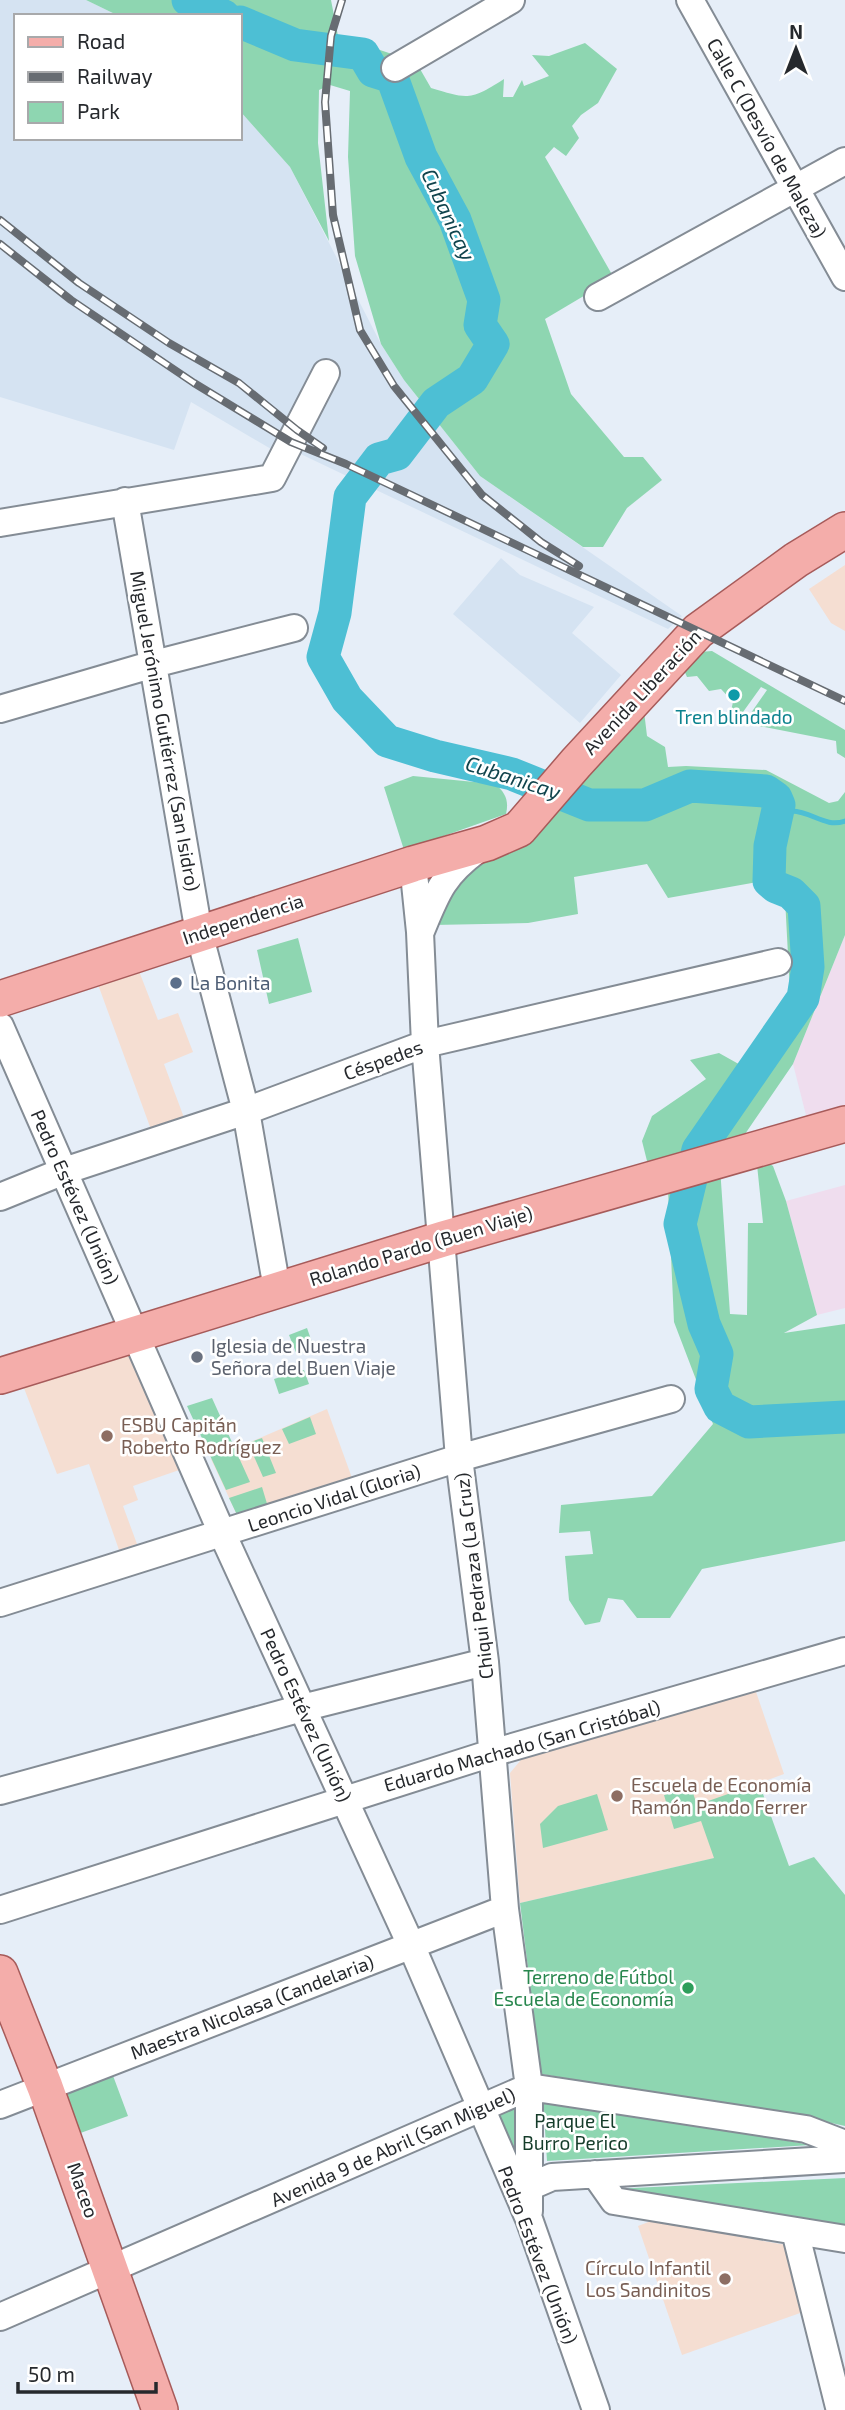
<svg xmlns="http://www.w3.org/2000/svg" width="845" height="2410" viewBox="0 0 845 2410" font-family="'Exo 2',sans-serif">
  <rect width="100%" height="100%" fill="#e6eef8"/>
  <path fill="#efddee" d="M845,935V1113L808,1123L793,1064Z
    M845,1185V1308L817,1315L786,1201Z"/>
  <path fill="#d5e3f2" d="M0,0H86L119,16H16V138H240V111L290,167L381,344L404,380L480,476L682,616L668,629L288,448L283,456L191,402L174,450L0,397Z
    M501,558L520,575L594,607L572,633L621,675L580,723L453,614Z"/>
  <path fill="#f5ded2" d="M845,565V631L831,623L809,589Z
    M137,966L158,1020L178,1013L193,1052L164,1064L186,1123L153,1135L96,979Z
    M131,1350L185,1468L133,1486L138,1500L123,1506L137,1544L119,1550L89,1464L57,1474L22,1383Z
    M327,1409L352,1478L238,1517L211,1459Z
    M754,1686L784,1774L697,1806L715,1858L520,1903L510,1773L530,1749Z
    M651,2221L786,2245L803,2312L682,2355L638,2226Z"/>
  <path fill="#8ed6b1" d="M86,0H331L338,36L416,62L431,88C468,99 470,101 504,79L503,97H513L522,80L524,86L549,76L532,55L549,56L585,43L617,69L598,103L581,115L572,126L579,138L566,156L554,147L545,157L614,278L545,319L571,394L624,457H643L662,480L627,508L603,547H583L480,476L404,380L381,344L355,256L348,157L350,91L330,85L319,90L318,143L329,241L290,167L240,111V16H119Z
    M712,651L845,730V758L837,753L836,741L744,723L767,690L761,687L743,712L731,711L733,702L721,689L709,691L697,676L687,677L683,668L700,652Z
    M644,711L647,736L665,747L668,767L686,766L766,770L829,803L838,801L845,792V935L793,1064L743,1137L648,1165L642,1141L652,1116L706,1079L690,1060L719,1053L744,1067L790,993L785,898L763,881L668,898L647,864L574,877L578,914L528,923L433,925L461,877L493,856Z
    M413,776L495,784C506,793 509,801 506,814L404,850L384,787Z
    M298,938L312,992L269,1004L257,950Z
    M756,1155L773,1166L786,1201L817,1315L784,1333L845,1324V1541L702,1569L670,1618H637L623,1600L608,1598L600,1622L585,1625L569,1600L565,1556L593,1554L590,1531L559,1533L561,1505L652,1496L713,1424L674,1322L668,1190L720,1167L730,1314L747,1315L748,1223H763Z
    M307,1328L314,1348L297,1355L289,1335Z
    M304,1370L309,1384L279,1394L274,1379Z
    M212,1398L250,1482L226,1490L187,1406Z
    M310,1417L316,1434L289,1444L282,1429Z
    M262,1438L276,1473L263,1477L248,1443Z
    M262,1487L268,1507L238,1517L229,1498Z
    M759,1783L789,1866L814,1857L845,1895V2126L809,2118L541,2074L520,1903L714,1858L701,1821L674,1829L664,1795L691,1787L697,1805Z
    M597,1794L608,1830L543,1848L540,1824L558,1806Z
    M112,2073L128,2116L72,2136L56,2093Z
    M543,2099L811,2145L547,2161Z
    M515,2103L519,2174L491,2113Z
    M845,2178V2228L612,2189Z"/>
  <g fill="none" stroke-linecap="round" stroke-linejoin="round">
    <path stroke="#4dbfd4" stroke-width="5" d="M792,811C813,812 825,828 845,821"/>
    <path stroke="#4dbfd4" stroke-width="33" d="M188,0L224,16
      M240,22L295,45L363,54L373,71L392,77L421,157L455,220L484,300L480,325L493,344L472,379L436,403L397,454L379,459L350,497L335,613L323,657L347,699L387,741L435,756L512,774L589,805H645L690,786L766,791L776,798L779,805L770,846L769,881L776,887L791,893L804,906L808,967L803,998L698,1150L680,1224L704,1324L717,1354L711,1389L720,1407L749,1422L845,1417"/>
    <defs>
      <path id="minor" d="M690,0L845,277
        M395,68L511,0
        M598,297L845,161
        M125,501L199,933L246,1111L277,1289
        M0,523L272,478L326,373
        M0,709L154,664L294,628
        M413,864L420,932L425,1044L459,1458L485,1662L505,1909L529,2087V2211
        M421,931C437,892 443,875 477,850
        M0,1026L222,1533L411,1945L529,2219L596,2410
        M0,1197L64,1171L246,1111L425,1044L778,962
        M0,1603L459,1458L671,1399
        M0,1791L302,1708L485,1662
        M0,1910L492,1753L845,1651
        M0,2105L505,1909
        M595,2174L614,2201L845,2239
        M529,2187L552,2177L845,2159
        M795,2231L839,2407
        M0,2317L529,2087L806,2129L845,2144"/>
      <path id="major" d="M0,999L413,864L487,843L519,829L576,763L698,631L796,560L845,530
        M0,1376L443,1239L845,1124
        M0,1973L45,2087L160,2410"/>
    </defs>
    <use href="#minor" stroke="#848c95" stroke-width="30"/>
    <use href="#major" stroke="#a75b5a" stroke-width="38"/>
    <use href="#minor" stroke="#fff" stroke-width="26"/>
    <use href="#major" stroke="#f4adaa" stroke-width="35"/>
    <defs>
      <path id="rail" d="M342,0L331,36L325,102L333,215L360,330L394,386L482,495L541,542L579,566
        M0,220L79,283L169,343L239,383L297,430L323,448
        M0,244L71,300L194,383L291,442L346,464L845,701"/>
    </defs>
    <use href="#rail" stroke="#676c72" stroke-width="8"/>
    <use href="#rail" stroke="#fff" stroke-width="5" stroke-dasharray="16" stroke-linecap="butt"/>
  </g>
  <circle fill="#0f9aa8" stroke="#fff" stroke-width="2.5" cx="734" cy="695" r="7"/>
  <circle fill="#5c6f8a" stroke="#fff" stroke-width="2.5" cx="176" cy="983" r="7"/>
  <circle fill="#6b7280" stroke="#fff" stroke-width="2.5" cx="197" cy="1357" r="7"/>
  <g fill="#8d6e63" stroke="#fff" stroke-width="2.5">
    <circle cx="107" cy="1436" r="7"/>
    <circle cx="617" cy="1796" r="7"/>
    <circle cx="725" cy="2279" r="7"/>
  </g>
  <circle fill="#2e9e5b" stroke="#fff" stroke-width="2.5" cx="688" cy="1988" r="7"/>
  <g text-anchor="middle" stroke-width="5" stroke-linejoin="round" paint-order="stroke">
    <g font-size="19" fill="#26292d" stroke="#fff">
      <text transform="translate(767 138) rotate(61)" y="7">Calle C (Desvío de Maleza)</text>
      <text transform="translate(642 692) rotate(-47)" y="7">Avenida Liberación</text>
      <text transform="translate(165 731) rotate(80)" y="7">Miguel Jerónimo Gutiérrez (San Isidro)</text>
      <text transform="translate(243 919) rotate(-18)" y="7">Independencia</text>
      <text transform="translate(383 1060) rotate(-20)" y="7">Céspedes</text>
      <text transform="translate(75 1197) rotate(66)" y="7">Pedro Estévez (Unión)</text>
      <text transform="translate(421 1246) rotate(-17)" y="7">Rolando Pardo (Buen Viaje)</text>
      <text transform="translate(334 1498) rotate(-18)" y="7">Leoncio Vidal (Gloria)</text>
      <text transform="translate(474 1576) rotate(-97)" y="7">Chiqui Pedraza (La Cruz)</text>
      <text transform="translate(306 1715) rotate(65)" y="7">Pedro Estévez (Unión)</text>
      <text transform="translate(522 1746) rotate(-16)" y="7">Eduardo Machado (San Cristóbal)</text>
      <text transform="translate(252 2007) rotate(-21)" y="7">Maestra Nicolasa (Candelaria)</text>
      <text transform="translate(393 2147) rotate(-24)" y="7">Avenida 9 de Abril (San Miguel)</text>
      <text transform="translate(83 2190) rotate(70)" y="7">Maceo</text>
      <text transform="translate(538 2255) rotate(69)" y="7">Pedro Estévez (Unión)</text>
    </g>
    <g font-size="19" fill="#0d838f" stroke="#fff">
      <text x="734" y="724">Tren blindado</text>
    </g>
    <g font-size="19" fill="#4e5e75" stroke="#fff" text-anchor="start">
      <text x="190" y="990">La Bonita</text>
    </g>
    <g font-size="19" fill="#5b616d" stroke="#fff" text-anchor="start">
      <text x="211" y="1353">Iglesia de Nuestra<tspan x="211" dy="22">Señora del Buen Viaje</tspan></text>
    </g>
    <g font-size="19" fill="#785e54" stroke="#fff" text-anchor="start">
      <text x="121" y="1432">ESBU Capitán<tspan x="121" dy="22">Roberto Rodríguez</tspan></text>
      <text x="631" y="1792">Escuela de Economía<tspan x="631" dy="22">Ramón Pando Ferrer</tspan></text>
      <text x="711" y="2275" text-anchor="end">Círculo Infantil<tspan x="711" dy="22">Los Sandinitos</tspan></text>
    </g>
    <g font-size="19" fill="#27864d" stroke="#fff" text-anchor="end">
      <text x="674" y="1984">Terreno de Fútbol<tspan x="674" dy="22">Escuela de Economía</tspan></text>
    </g>
    <g font-size="19" fill="#153c2a" stroke="#fff">
      <text x="575" y="2128">Parque El<tspan x="575" dy="22">Burro Perico</tspan></text>
    </g>
    <g font-size="21" font-style="italic" fill="#10444d" stroke="#fff">
      <text transform="translate(448 215) rotate(65)" y="7">Cubanicay</text>
      <text transform="translate(513 778) rotate(18)" y="7">Cubanicay</text>
    </g>
  </g>
  <rect x="14" y="14" width="228" height="126" fill="#ffffff" stroke="#a8a9ab" stroke-width="2"/>
  <rect x="28" y="37" width="35" height="10" fill="#f4adaa" stroke="#a8a9ab" stroke-width="2"/>
  <text x="77" y="49" font-size="21" fill="#26292d">Road</text>
  <rect x="28" y="72" width="35" height="10" fill="#676c72" stroke="#a8a9ab" stroke-width="2"/>
  <text x="77" y="84" font-size="21" fill="#26292d">Railway</text>
  <rect x="28" y="102" width="35" height="21" fill="#8ed6b1" stroke="#a8a9ab" stroke-width="2"/>
  <text x="77" y="119" font-size="21" fill="#26292d">Park</text>
  <g transform="translate(796 49)" stroke="#ffffff" stroke-width="5" paint-order="stroke">
  <path d="M0-5L12 26L0 18L-12 26Z" fill="#26292d"/>
  <text y="-10" font-size="19" font-weight="bold" text-anchor="middle" fill="#26292d">N</text>
  </g>
  <path d="M18 2382v10h138v-10" fill="none" stroke="#26292d" stroke-width="3.5"/>
  <text x="28" y="2382" font-size="21" fill="#26292d" stroke="#ffffff" stroke-width="5" paint-order="stroke">50 m</text>
</svg>
